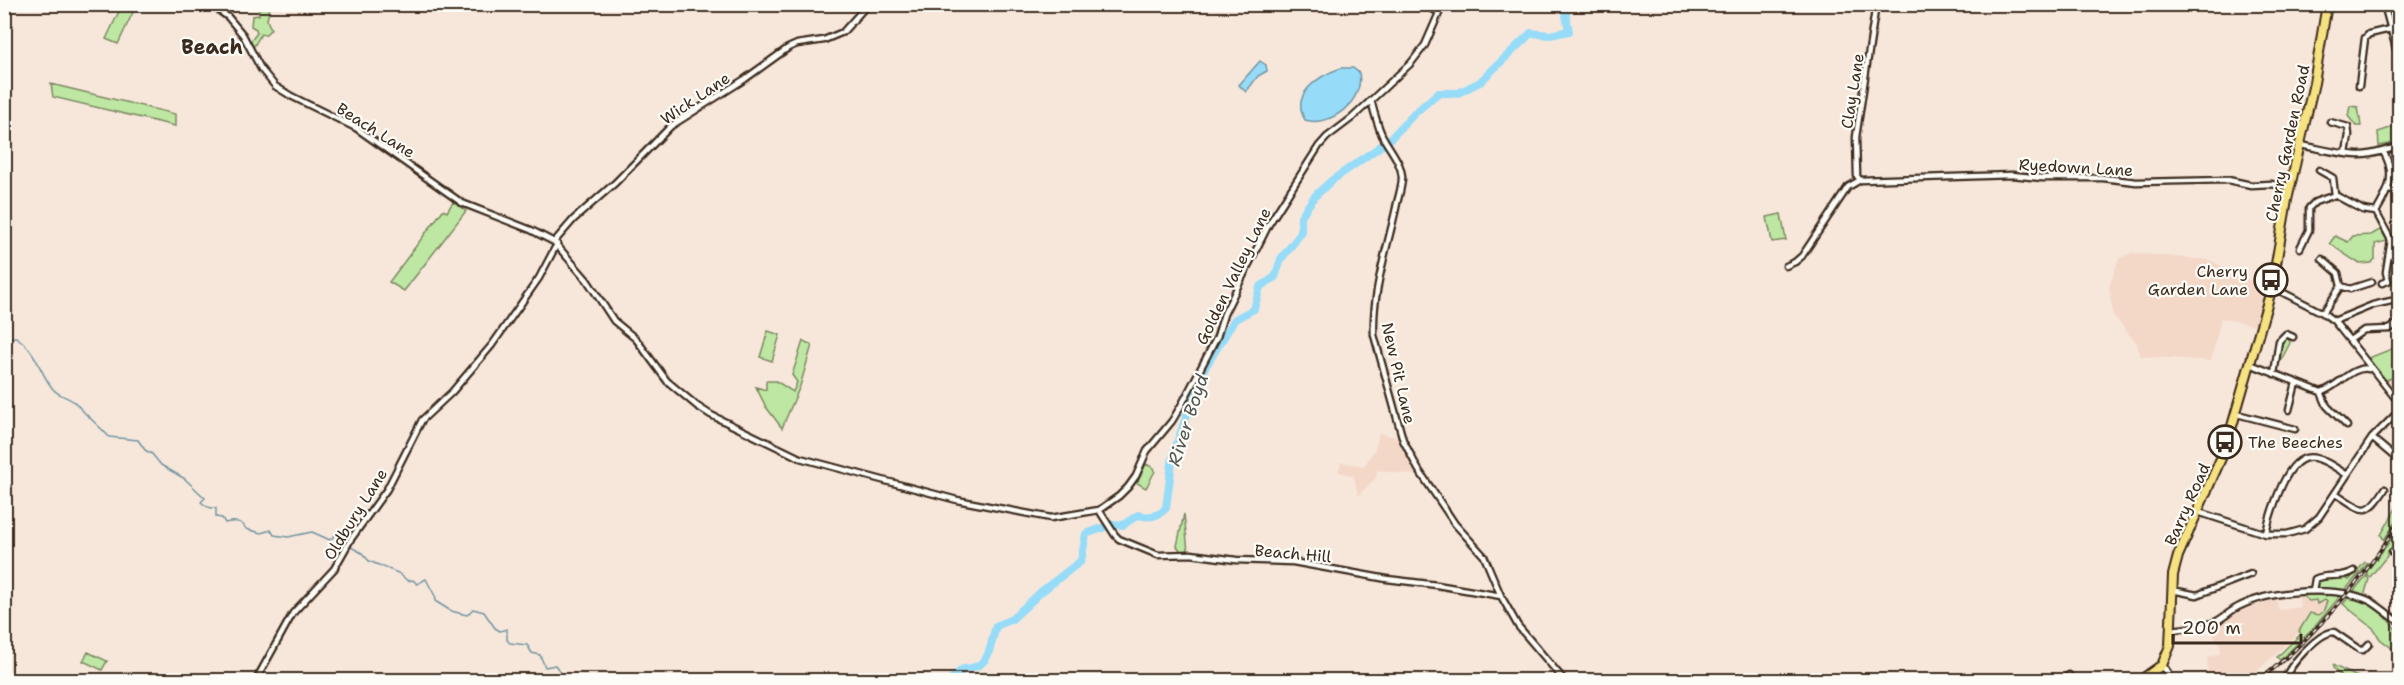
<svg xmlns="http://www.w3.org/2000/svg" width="2404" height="685" viewBox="0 0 2404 685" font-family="'Shantell Sans',sans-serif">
  <rect width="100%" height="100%" fill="#f7e7db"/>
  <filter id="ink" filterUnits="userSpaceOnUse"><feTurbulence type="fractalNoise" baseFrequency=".0167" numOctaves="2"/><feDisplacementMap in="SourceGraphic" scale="12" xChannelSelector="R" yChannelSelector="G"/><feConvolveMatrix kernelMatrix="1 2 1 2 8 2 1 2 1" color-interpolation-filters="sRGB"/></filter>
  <g filter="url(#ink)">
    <path fill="#f3d8c8" d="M2132,253L2210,260L2249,280L2267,286L2257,326L2221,318L2211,361L2140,356L2137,344L2113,315L2109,287L2119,258Z
      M2399,346V399L2384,381Z
      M1379,433L1401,438L1421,476L1377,470L1376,478L1358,496L1354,476L1338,472L1341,462L1364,466L1374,451Z
      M2298,593L2338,598L2247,680H2208L2207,658L2220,653V645L2209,628L2220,624L2242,610L2276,598L2279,610L2300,607Z"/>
    <path fill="#bde7a3" stroke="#7c8860" stroke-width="1.5" d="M122,5L134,10L118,44L106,39Z
      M259,5L270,6L267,20L271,29L265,35L261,34L253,48L250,42L257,33L256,29L251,26L252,16L259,15Z
      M51,84L175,114V126L53,97Z
      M2350,106L2358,107L2361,126H2356L2348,116Z
      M2399,125V142L2379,146L2378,132Z
      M453,202L466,211L404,291L389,282L443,210L447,212Z
      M1781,214L1786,240L1772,242L1767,217Z
      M2383,228L2387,237V241L2375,244V259L2371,263L2360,264C2352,259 2336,249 2330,243L2335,236L2348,242L2353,236L2371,235Z
      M768,331L780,335L772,361L760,357Z
      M2285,337H2288L2290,343L2279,364L2281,342Z
      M803,341L812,345L800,386L782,428L766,407L756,387L766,390V381H776L793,392L797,382L792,375Z
      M2399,346V375L2384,381L2366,359Z
      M1146,464L1154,468L1155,471L1146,488L1137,483Z
      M2399,503V517L2384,540L2381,535Z
      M1184,514L1188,551L1186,553L1177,552L1180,550L1177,546Z
      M2399,529L2398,545H2395L2387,553V556L2370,577L2367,575V571Z
      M2365,562L2368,563L2312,630L2280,660L2277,657L2301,634L2299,631L2310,613L2318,615L2323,612L2327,601L2324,600L2317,604L2316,600L2309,601L2304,597L2305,594L2326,596L2327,593L2316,590L2317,581L2320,579L2344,577L2349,580Z
      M2366,576L2369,579L2363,600L2384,615L2399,633V672L2394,650L2380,639L2373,628L2343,604Z
      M88,652L107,661L102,670L83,661Z
      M2333,665L2334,666L2364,680H2344L2333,668Z"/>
    <path fill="#96dcf8" stroke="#7295a1" stroke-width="1.5" d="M1260,61L1266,65L1267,71L1258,76L1246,92L1239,85Z
      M1341,68H1353L1359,73C1365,100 1331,128 1305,120C1290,94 1318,76 1341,68Z"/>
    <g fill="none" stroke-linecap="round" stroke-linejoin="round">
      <path stroke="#7295a1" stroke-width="1.5" d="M4,328L6,338L16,337C38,352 38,370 53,389C59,396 66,396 73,401C77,403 79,408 83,411C92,421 102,428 109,437L138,440L145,450L152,454L161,465L185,479L205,498L201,502C206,507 210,509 216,508V517L222,518L225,523C233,521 242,520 246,529L261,533L271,530L274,535L288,537L312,532L330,540L335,535L346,542
        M349,546L362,553L369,561L398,573L408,581L413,580L417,584L426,579L436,598L435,601L451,611L467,615L473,609L484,612L495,628L500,631L507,629V640L510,643L527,645L532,653L540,655L545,667L555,665L564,677C570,678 577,672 581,680"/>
      <path stroke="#96dcf8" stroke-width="8" d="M950,680L963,669C991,668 989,649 996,626L1012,619L1042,591L1081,561L1086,534L1113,524L1123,525L1138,515C1149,518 1158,517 1166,508L1173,455L1201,374L1235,319L1254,309L1260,287L1275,277L1281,259L1301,233V216L1315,196L1331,181L1388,141L1416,112L1438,93H1458L1480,82L1531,33L1550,35L1569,31L1564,4"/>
      <defs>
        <path id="minor" d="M210,4L228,17L243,35L261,69L275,86L291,96L356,128L462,203L531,230L554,242L587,280L614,321L636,339L667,381L697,406L711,415L800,458L957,500L1051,518L1099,510
          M1424,4L1438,12
          M2384,4L2400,63
          M2359,86L2365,38L2369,34L2390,29
          M1371,100C1374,112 1377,124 1382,135C1389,149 1401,161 1402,177C1402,188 1398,197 1396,208C1387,250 1372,291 1374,335L1403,440L1418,469L1455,524L1484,556L1501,596L1518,626L1564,680
          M2330,122L2348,127L2349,135L2346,153
          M2300,145C2318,148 2338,154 2358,155C2373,156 2385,149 2400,147
          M2319,170L2333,178L2335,195
          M1860,180L1857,176L1856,137L1876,4
          M2389,190L2400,193
          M554,242L574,219L615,183L671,126L745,79L788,48L797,44L824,40L843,32L868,4
          M2300,248L2309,230V208L2315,202L2335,195L2363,210L2376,212
          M2390,255L2400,257
          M2322,259L2338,273L2341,286
          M1786,266L1795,262L1802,256L1848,187L1860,180L2012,175L2042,178H2103L2136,182L2228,180L2251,185L2271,184L2290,187
          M2382,283L2388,281L2386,272L2391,240L2376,212C2388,192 2397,175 2384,153
          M2272,287L2323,313L2334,321L2400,404
          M2323,313L2341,286L2350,289L2372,282
          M2334,321L2373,305L2400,299
          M2350,340L2364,330L2390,329L2400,321
          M2250,364L2321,392C2337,388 2352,365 2369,369
          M2274,374L2279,341L2286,334L2293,337
          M2321,392L2327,406L2347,426
          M2289,410L2296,383
          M2237,414L2295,429
          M2372,438L2398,460
          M2335,493C2362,510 2366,520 2385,489
          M1099,510L1119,496L1128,487L1136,476L1147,451L1172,421L1182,404L1217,337L1224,314L1269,224L1319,146L1327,137L1352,118L1411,63L1425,45L1443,4
          M1099,510L1115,535L1119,539L1158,555L1191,554L1236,560L1293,562L1387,579L1437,585L1501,596
          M2198,512L2266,534H2287L2305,529L2319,517L2372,438L2400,410
          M2266,534C2269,517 2275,501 2282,485C2300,446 2316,454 2347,475
          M2392,552L2400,548
          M2172,590L2197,595L2251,574
          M2313,591L2315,579C2327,573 2342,579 2354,571
          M2172,630C2186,628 2204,628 2217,621C2225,617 2231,610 2240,606C2271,590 2338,585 2370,601C2380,606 2389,616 2400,622
          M256,680L293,613L334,569L351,539L387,489L422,420L452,392L492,345L539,278L557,244
          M2057,680L2064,679L2069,675
          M2285,680C2288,666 2319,632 2334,632L2360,650H2363L2369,644"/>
        <path id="tertiary" d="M2162,665L2167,672L2168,680"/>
        <path id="primary" d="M2394,4L2400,9
          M2141,680L2162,665L2170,646L2173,575L2178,556L2226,447L2272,287L2287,200L2314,83L2327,4"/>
      </defs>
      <use href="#minor" stroke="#3b2a1e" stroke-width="9"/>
      <use href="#tertiary" stroke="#3b2a1e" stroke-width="10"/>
      <use href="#primary" stroke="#3b2a1e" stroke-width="12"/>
      <use href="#minor" stroke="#fdfcf7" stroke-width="4.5"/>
      <use href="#tertiary" stroke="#fdfcf7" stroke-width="6"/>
      <use href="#primary" stroke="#f7e281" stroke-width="8"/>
      <defs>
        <path id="rail" d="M2260,680C2311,639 2367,577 2400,519"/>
      </defs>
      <use href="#rail" stroke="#3b2a1e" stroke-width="4"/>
      <use href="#rail" stroke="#fdfcf7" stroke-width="1.5" stroke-dasharray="4.5" stroke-linecap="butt"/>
    </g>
  </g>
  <defs>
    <symbol id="bus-ring" viewBox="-11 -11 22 22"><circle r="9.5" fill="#fdfcf7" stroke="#3b2a1e" stroke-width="1.5"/><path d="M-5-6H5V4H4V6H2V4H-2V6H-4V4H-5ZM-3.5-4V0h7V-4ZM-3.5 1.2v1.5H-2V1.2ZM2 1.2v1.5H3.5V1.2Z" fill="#3b2a1e"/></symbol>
  </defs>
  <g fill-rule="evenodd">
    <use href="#bus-ring" x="2252" y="261" width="38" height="38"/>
    <use href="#bus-ring" x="2206" y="423" width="38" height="38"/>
  </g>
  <g text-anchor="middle" stroke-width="4.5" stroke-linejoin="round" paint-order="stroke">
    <g font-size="16" fill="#3b2a1e" stroke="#fdfcf7">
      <text transform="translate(1852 91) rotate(-81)" y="6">Clay Lane</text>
      <text transform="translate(695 98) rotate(-34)" y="6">Wick Lane</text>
      <text transform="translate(376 130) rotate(32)" y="6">Beach Lane</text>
      <text transform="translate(2287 143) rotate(-78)" y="6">Cherry Garden Road</text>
      <text transform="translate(2076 167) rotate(3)" y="6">Ryedown Lane</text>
      <text transform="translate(1233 276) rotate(-64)" y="6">Golden Valley Lane</text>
      <text transform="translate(1399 373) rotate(77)" y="6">New Pit Lane</text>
      <text transform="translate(2187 504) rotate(-66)" y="6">Barry Road</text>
      <text transform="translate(355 514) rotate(-58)" y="6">Oldbury Lane</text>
      <text transform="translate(1293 553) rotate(5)" y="6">Beach Hill</text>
    </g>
    <g font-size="16" fill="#3b2a1e" stroke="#fdfcf7" text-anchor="end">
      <text x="2248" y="277">Cherry<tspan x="2248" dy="18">Garden Lane</tspan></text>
      <text x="2248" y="448" text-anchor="start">The Beeches</text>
    </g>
    <g font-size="18" font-style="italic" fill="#525654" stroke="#fdfcf7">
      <text transform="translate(1188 420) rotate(-72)" y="6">River Boyd</text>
    </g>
    <g font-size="20" font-weight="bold" fill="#3b2a1e" stroke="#fdfcf7">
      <text x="212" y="54">Beach</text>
    </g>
  </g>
  <rect width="2404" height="685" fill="none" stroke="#fdfcf7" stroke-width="24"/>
  <rect x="12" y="12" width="2380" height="661" fill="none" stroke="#3b2a1e" stroke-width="2" filter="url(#ink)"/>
  <path d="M2173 634v9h128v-9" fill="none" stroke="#3b2a1e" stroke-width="3"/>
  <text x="2182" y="634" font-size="18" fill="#3b2a1e" stroke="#fdfcf7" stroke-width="4.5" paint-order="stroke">200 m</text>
</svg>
